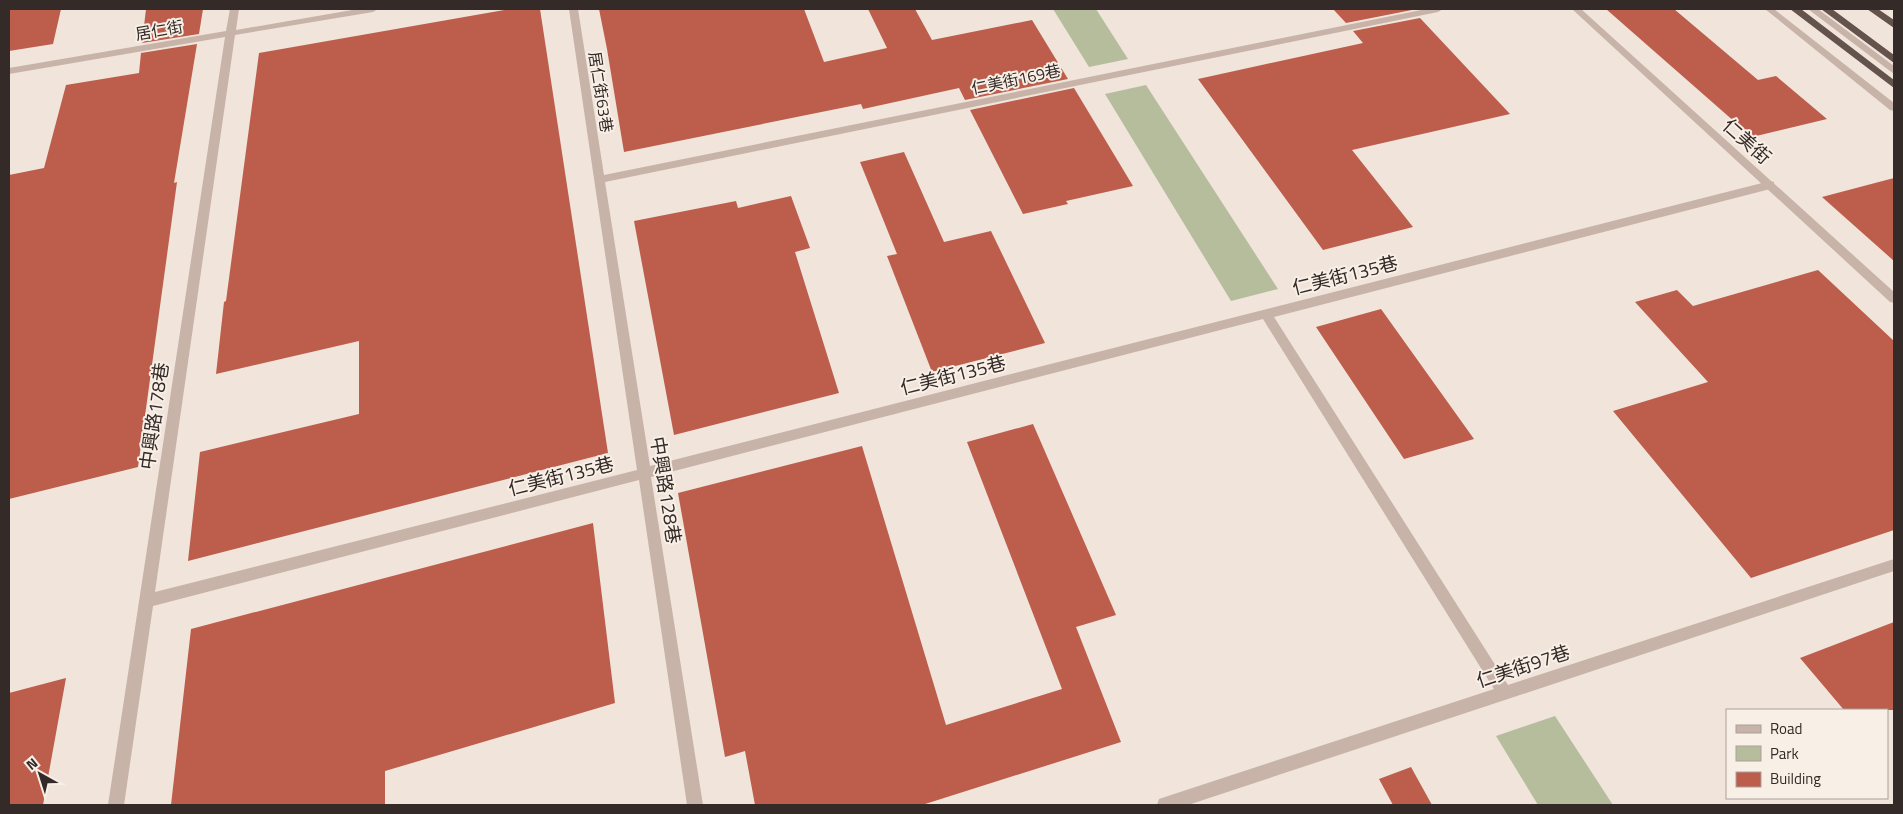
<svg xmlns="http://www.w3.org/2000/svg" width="1903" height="814" viewBox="0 0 1903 814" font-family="'Titillium Web','Noto Sans TC',sans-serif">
  <rect width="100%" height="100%" fill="#f0e4db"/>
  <path fill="#b6bd9d" d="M1053,9H1096L1128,59L1089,67Z
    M1146,85L1278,289L1231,301L1105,94Z
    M1555,716L1613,805H1538L1496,736Z"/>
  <path fill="#bd5d4c" d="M9,9H61L53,44L9,51Z
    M146,9H203L199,34L142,43Z
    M510,9H540L608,453L188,561L200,452L359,414V341L216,374L224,302L226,301L259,53Z
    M599,9H804L824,62L887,48L868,9H915L932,40L1032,20L1068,79L965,100L959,88L863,109L861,104L624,152L607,49Z
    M1333,9H1411L1412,10L1346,23Z
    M1606,9H1674L1758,80L1776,76L1827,119L1752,137Z
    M1420,18L1510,114L1352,150L1413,227L1323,250L1198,79L1363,43L1353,31Z
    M197,44L174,183L177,182L138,467L9,499V175L44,168L66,85L139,73L141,53Z
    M1074,88L1133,186L1066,201L1068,204L1023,214L970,110Z
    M904,152L944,242L991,231L1045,343L932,372L887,256L897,254L860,162Z
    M1894,178V261L1822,197Z
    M791,196L810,248L795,252L839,393L674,435L634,221L736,201L738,208Z
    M1818,270L1894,341V530L1751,578L1613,411L1708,382L1635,302L1677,290L1693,306Z
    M1381,309L1474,439L1404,459L1316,327Z
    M1033,424L1116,615L1076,627L1121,742L922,805H755L745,751L725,757L678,493L862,446L946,725L1062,689L967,442Z
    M593,523L615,703L385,771V805H171L191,629Z
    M1894,622V710H1844L1800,658Z
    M66,678L43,805H9V693Z
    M1411,767L1432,805H1393L1379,779Z"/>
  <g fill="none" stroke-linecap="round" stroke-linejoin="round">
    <path fill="#c7b3a8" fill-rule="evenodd" d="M230,9H239L236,30L358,9H378L373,12L235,35L155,592L637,470L569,9H578L604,175L1426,9H1443L1438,12L605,182L650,466L1770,181L1774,182V188L1274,317L1508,685L1894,559V571L1188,805H1157L1159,799L1165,797L1494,689L1263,319L651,477L703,805H687L639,480L153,606L124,805H108L225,37L9,74V68L226,31Z"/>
    <path fill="#c7b3a8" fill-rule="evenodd" d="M1572,9H1581L1894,292V303L1890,302Z
      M1765,9H1774L1894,103V111L1890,110Z
      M1808,9H1818L1894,66V74Z"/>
    <path fill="#64524d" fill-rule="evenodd" d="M1790,9H1801L1894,80V88Z
      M1821,9H1832L1894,55V63Z
      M1867,9H1878L1894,20V28Z"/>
  </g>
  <g text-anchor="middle" stroke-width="4" stroke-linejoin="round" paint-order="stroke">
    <g font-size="16" fill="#342b28" stroke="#f8efe7">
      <text transform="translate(159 30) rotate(-10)" y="6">居仁街</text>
      <text transform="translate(1016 79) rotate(-12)" y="6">仁美街169巷</text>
      <text transform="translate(601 92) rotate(81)" y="6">居仁街63巷</text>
    </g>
    <g font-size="19" fill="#342b28" stroke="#f8efe7">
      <text transform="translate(1747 141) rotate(42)" y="7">仁美街</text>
      <text transform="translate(1345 275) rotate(-14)" y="7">仁美街135巷</text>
      <text transform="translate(953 375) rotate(-14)" y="7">仁美街135巷</text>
      <text transform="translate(154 416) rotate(-82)" y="7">中興路178巷</text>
      <text transform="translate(561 476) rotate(-14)" y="7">仁美街135巷</text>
      <text transform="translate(666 490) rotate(81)" y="7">中興路128巷</text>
      <text transform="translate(1523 666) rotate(-18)" y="7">仁美街97巷</text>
    </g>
  </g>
  <rect width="1903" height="814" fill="none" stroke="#342b28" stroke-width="20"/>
  <rect x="1726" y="709" width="162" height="90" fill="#f8efe7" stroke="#aaa19b"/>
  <rect x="1736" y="725" width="25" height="8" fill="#c7b3a8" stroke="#aaa19b"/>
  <text x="1770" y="734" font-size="15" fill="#342b28">Road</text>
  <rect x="1736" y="746" width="25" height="15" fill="#b6bd9d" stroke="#aaa19b"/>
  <text x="1770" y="759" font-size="15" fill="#342b28">Park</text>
  <rect x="1736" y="772" width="25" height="15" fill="#bd5d4c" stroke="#aaa19b"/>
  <text x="1770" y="784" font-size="15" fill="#342b28">Building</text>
  <g transform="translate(40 774) rotate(321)" stroke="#f8efe7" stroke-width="4" paint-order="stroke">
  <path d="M0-4L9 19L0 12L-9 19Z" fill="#342b28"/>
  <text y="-8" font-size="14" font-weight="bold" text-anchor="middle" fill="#342b28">N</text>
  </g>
</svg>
